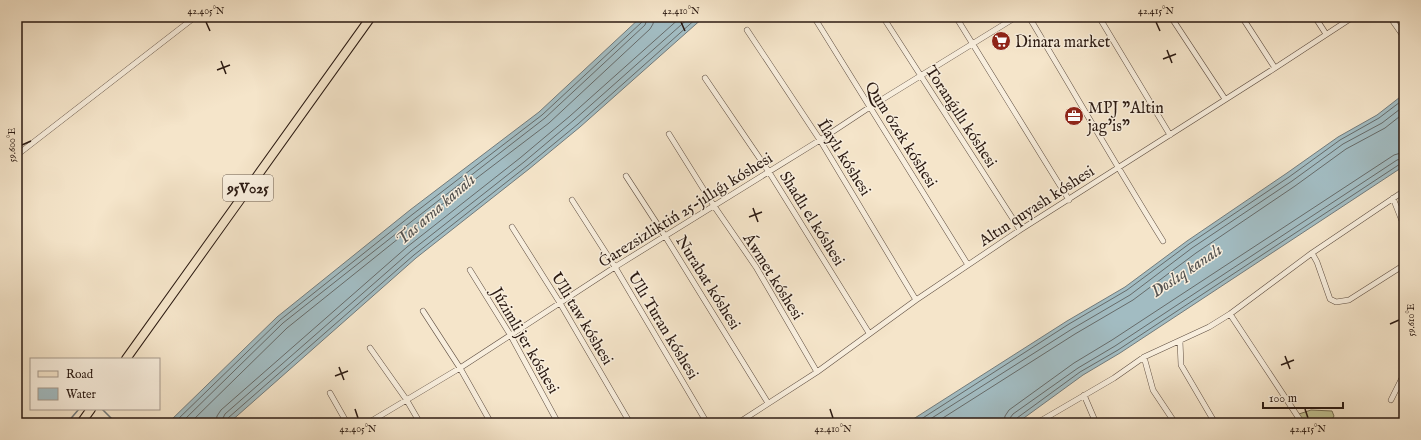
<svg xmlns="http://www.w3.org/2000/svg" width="1421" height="440" viewBox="0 0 1421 440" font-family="'IM FELL English',serif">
  <rect width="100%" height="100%" fill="#f5e5ca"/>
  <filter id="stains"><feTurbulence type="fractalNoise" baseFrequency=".005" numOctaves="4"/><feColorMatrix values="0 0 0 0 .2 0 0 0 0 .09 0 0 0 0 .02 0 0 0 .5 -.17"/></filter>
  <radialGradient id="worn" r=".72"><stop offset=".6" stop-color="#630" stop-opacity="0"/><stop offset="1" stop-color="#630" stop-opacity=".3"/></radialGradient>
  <path fill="#c1c393" stroke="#766e52" d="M1311,410L1332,411L1334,416L1330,423H1293L1296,415Z"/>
  <path fill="#a2bcc2" stroke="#727b7c" d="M641,17H704L580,127L529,169L416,258L229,423H168L277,317L410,210L539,112Z
    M1404,94V166L1120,353L1083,375L1017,423H907L1067,321L1125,287L1187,241L1287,173L1338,137L1377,115Z"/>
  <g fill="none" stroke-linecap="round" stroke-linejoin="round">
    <path stroke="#666b6a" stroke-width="1" d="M174,423L280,320L413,214L542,115L642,22L643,17
      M181,423L283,323L416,218L545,118L645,25L648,17
      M190,423L287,328L419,222L549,123L650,29L653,24L654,17
      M216,423L217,416L221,410L407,247L520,158L570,116L681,17
      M222,423L223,418L225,414L411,251L524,162L574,120L690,17
      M227,423L228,418L414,255L527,166L578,124L698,17
      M915,423L1069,324L1127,290L1189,244L1289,177L1340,140L1379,118L1404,99
      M924,423L1072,329L1130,295L1192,248L1292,181L1343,144L1382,123L1404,106
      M935,423L1075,334L1133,300L1196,253L1295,186L1346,149L1385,128L1404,113
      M1004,423L1005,416L1009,410L1074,363L1112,340L1394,155L1404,152
      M1010,423V418L1013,414L1078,368L1115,346L1397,160L1404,158
      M1015,423L1017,418L1080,372L1118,350L1400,164L1404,163"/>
    <path stroke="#727b7c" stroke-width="1.5" d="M102,409L116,423
      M67,423L79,409"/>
    <defs>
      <path id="street" d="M814,17L968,265
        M883,17L1020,230
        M956,17L1069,200
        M1029,17C1074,92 1117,167 1163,241
        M1099,17L1170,135
        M1171,17L1225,99
        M1242,17L1275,68
        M1315,17L1326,34
        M1390,17L1404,37
        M747,30L820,140L916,300
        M705,78L769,172L869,333
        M669,134L714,206L756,267L817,372
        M17,155L195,17
        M626,176L665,236L768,403
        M1393,198L1404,226
        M572,200L615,267L707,423
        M512,227L560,303L630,423
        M1312,253L1317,262L1330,299L1336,302L1349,300L1404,265
        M470,270L511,336L558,423
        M423,311L460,368L491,423
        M1230,314L1302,423
        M1180,341L1181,365L1215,423
        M370,348L406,399L420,423
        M1144,357L1153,390L1175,423
        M330,393L347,423
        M1084,395L1096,423
        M1391,400L1404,374
        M368,423L460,368L615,267L820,140L870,107L1016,17
        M738,423L817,372L916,300L1020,230L1275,68L1353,17
        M1037,423L1114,378L1144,357L1209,327L1230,314L1312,253L1404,191"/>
      <path id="primary" d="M126,359L371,17
        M81,423L91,409"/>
    </defs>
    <use href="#street" stroke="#5e4d40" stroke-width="6"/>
    <use href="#primary" stroke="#2b1a12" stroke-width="10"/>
    <use href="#street" stroke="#f8eedd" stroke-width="5"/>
    <use href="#primary" stroke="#f5e5ca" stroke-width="8"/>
  </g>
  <path fill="none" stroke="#2b1a12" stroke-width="1.5" d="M206,22L210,31M681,22L685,31M1156,22L1160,31M1167,50L1172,63M1163,59L1176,54M221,61L226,74M217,70L230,65M22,145L31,141M753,208L758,222M749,217L762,212M1390,324L1399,320M1285,356L1290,369M1281,365L1294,360M339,367L344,380M335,376L348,371M355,409L358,418M830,409L833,418M1305,409L1308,418"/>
  <defs>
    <symbol id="supermarket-disc" viewBox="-11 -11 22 22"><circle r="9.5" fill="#8f2418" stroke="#f8eedd"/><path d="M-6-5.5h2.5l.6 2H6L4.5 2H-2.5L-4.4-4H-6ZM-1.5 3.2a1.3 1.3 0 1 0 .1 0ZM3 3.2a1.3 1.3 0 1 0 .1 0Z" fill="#fff"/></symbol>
    <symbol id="office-disc" viewBox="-11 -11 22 22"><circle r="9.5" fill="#8f2418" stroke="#f8eedd"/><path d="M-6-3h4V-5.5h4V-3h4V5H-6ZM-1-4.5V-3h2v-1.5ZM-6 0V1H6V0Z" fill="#fff"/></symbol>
  </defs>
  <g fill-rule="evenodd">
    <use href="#supermarket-disc" x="990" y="30" width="22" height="22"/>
    <use href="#office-disc" x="1063" y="105" width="22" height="22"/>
  </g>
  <g text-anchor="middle" stroke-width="3" stroke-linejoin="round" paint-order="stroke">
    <rect fill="#f8eedd" stroke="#685a4f" stroke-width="1" x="223" y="175" width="50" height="26" rx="3"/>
    <g font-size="15" font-weight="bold" fill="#2b1a12">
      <text x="248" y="193">95V025</text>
    </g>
    <g font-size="16" fill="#2b1a12" stroke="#f8eedd" text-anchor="start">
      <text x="1015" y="47">Dinara market</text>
      <text x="1088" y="113">MPJ "Altin<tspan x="1088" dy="18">jag'is"</tspan></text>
    </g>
    <g font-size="16" fill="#2b1a12" stroke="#f8eedd">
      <text transform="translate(962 116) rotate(57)" y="6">Toranǵıllı kóshesi</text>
      <text transform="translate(902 134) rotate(58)" y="6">Qum ózek kóshesi</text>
      <text transform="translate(845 157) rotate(58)" y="6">Ílaylı kóshesi</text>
      <text transform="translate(1036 205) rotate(-33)" y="6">Altın quyash kóshesi</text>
      <text transform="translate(685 209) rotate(-32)" y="6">Ǵarezsizliktiń 25-jıllıǵı kóshesi</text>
      <text transform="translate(813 218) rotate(58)" y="6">Shadlı el kóshesi</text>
      <text transform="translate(774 276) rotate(58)" y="6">Áwmet kóshesi</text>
      <text transform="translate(709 282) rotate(58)" y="6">Nurabat kóshesi</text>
      <text transform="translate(583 318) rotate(59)" y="6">Ullı taw kóshesi</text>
      <text transform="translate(664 325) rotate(59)" y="6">Ullı Turan kóshesi</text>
      <text transform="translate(526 340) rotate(60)" y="6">Júzimli jer kóshesi</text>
    </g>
    <g font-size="17" font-style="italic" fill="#555350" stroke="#f8eedd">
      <text transform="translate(435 209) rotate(-41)" y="6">Tas arna kanalı</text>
      <text transform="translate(1186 270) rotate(-34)" y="6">Doslıq kanalı</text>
    </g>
  </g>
  <rect width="1421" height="440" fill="none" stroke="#f5e5ca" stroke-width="44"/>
  <rect x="30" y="358" width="130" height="52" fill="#f8eedd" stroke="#a6998c"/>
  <rect x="38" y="371" width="20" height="6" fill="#f5e5ca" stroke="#a6998c"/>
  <text x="66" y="378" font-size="12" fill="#2b1a12">Road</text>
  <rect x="38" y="388" width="20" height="12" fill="#a2bcc2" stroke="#a6998c"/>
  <text x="66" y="398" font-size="12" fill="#2b1a12">Water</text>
  <path d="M1263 402v6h80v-6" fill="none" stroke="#2b1a12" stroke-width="2"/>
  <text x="1269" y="402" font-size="12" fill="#2b1a12" stroke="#f8eedd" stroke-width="3" paint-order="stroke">100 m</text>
  <rect x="22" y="22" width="1377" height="396" fill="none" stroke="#2b1a12" stroke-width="1.5"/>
  <g font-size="10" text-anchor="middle" fill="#2b1a12">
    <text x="206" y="14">42.405°N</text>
    <text x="681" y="14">42.410°N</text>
    <text x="1156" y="14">42.415°N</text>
    <text transform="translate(11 145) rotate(-90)" y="4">59.600°E</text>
    <text transform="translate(1410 320) rotate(-90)" y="4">59.610°E</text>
    <text x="358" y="432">42.405°N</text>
    <text x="833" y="432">42.410°N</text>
    <text x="1308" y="432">42.415°N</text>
  </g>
  <rect width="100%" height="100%" filter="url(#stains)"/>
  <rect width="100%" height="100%" fill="url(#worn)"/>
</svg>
